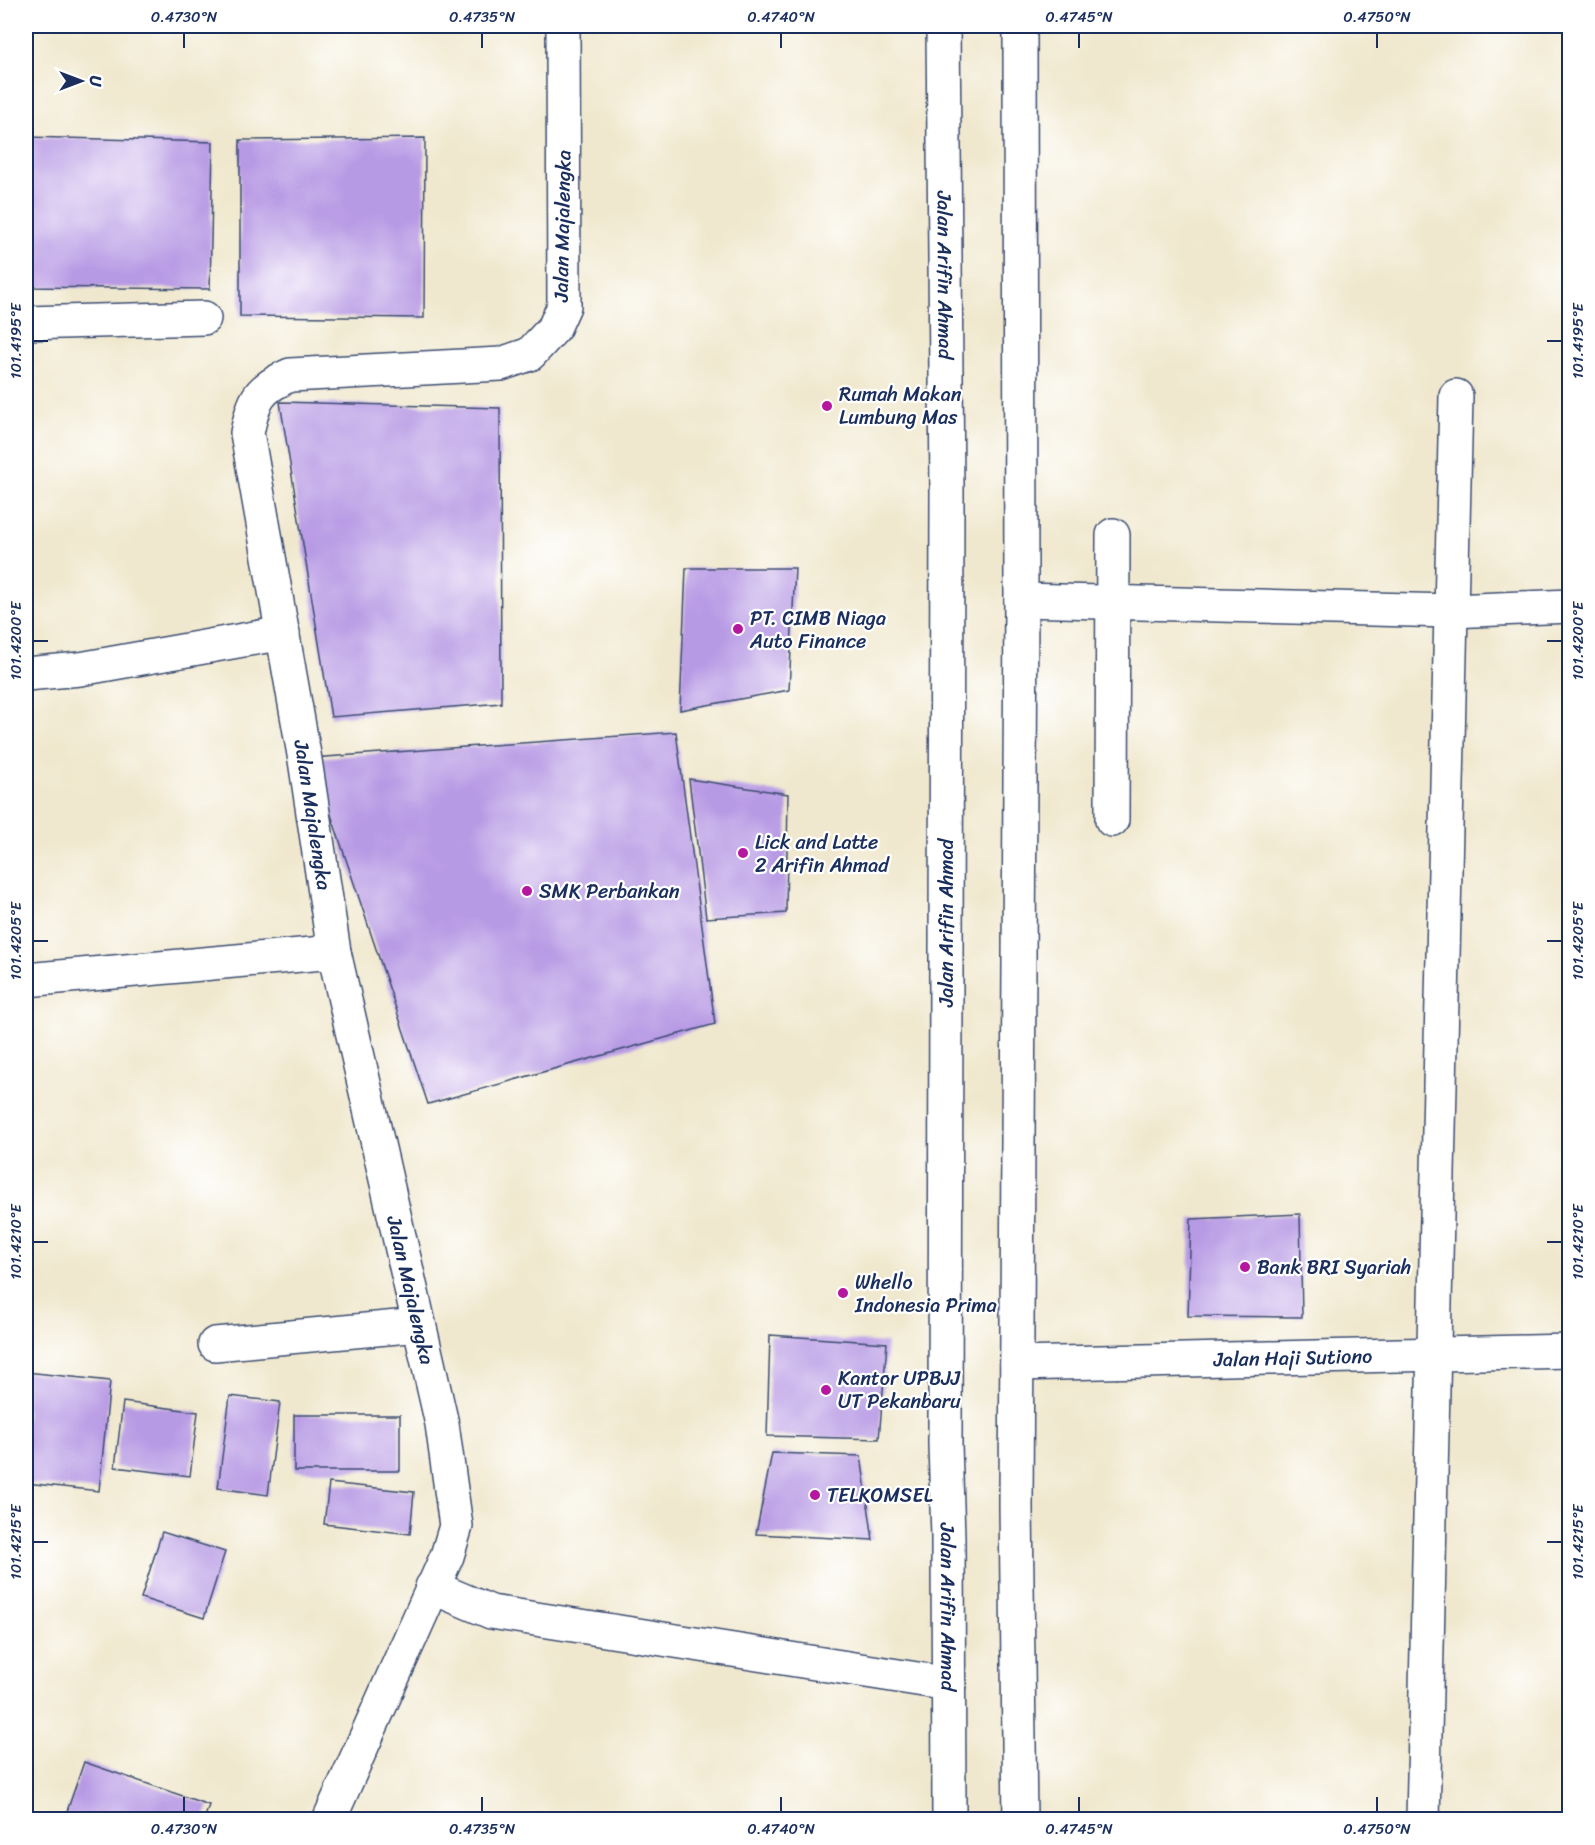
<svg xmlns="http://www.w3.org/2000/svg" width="1595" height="1845" viewBox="0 0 1595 1845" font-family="Sriracha,sans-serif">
  <rect width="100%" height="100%" fill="#fff"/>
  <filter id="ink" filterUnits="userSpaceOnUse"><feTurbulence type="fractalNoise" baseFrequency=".0167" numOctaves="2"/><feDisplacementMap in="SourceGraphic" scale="12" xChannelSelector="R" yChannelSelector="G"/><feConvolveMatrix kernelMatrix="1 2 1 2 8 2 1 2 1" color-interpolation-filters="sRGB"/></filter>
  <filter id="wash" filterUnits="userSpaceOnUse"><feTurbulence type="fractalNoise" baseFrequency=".008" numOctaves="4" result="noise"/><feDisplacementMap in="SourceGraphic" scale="24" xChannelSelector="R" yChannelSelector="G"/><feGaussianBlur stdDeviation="1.35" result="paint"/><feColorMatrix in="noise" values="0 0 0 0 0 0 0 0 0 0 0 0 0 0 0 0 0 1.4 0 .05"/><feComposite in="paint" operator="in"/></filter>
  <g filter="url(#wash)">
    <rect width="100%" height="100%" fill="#f0e8ce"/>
    <g id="blocks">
      <path fill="#b79ae4" d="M26,137L213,142L210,289L26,287Z
        M425,138L424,318L240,316V140Z
        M280,402L500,408L501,703L331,717Z
        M686,568H795L789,690L680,710Z
        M676,732L715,1024L428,1104L312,758Z
        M689,779L788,794L786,913L706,918Z
        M1300,1214L1302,1317L1188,1316L1191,1219Z
        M770,1335L887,1343L879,1439L767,1436Z
        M26,1372L110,1381L99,1491L26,1483Z
        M230,1396L280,1402L268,1495L218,1488Z
        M123,1402L198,1412L190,1476L115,1467Z
        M294,1415H400V1471H294Z
        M772,1453L861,1456L873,1540L756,1534Z
        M329,1483L414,1492L410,1534L324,1524Z
        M162,1532L225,1552L204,1618L141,1598Z
        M84,1762L209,1805L204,1820H64Z"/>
    </g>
  </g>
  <g filter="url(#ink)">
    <use href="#blocks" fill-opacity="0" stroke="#3b4b6f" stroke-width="1.5"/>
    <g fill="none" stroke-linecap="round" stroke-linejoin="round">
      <defs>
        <g id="minor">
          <path d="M26,323L204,318"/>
          <path d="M1021,600L1451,611L1570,606"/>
          <path d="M26,674L80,669L283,633"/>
          <path d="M1112,820L1113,535"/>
          <path d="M26,980L334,952"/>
          <path d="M215,1344L419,1325"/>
          <path id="s1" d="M1017,1364L1570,1351"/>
          <path d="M432,1587L491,1612L949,1684"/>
          <path d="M329,1820L447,1556L456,1526L442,1424L334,952L305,760L247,433C254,399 258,389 290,375L501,364L530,354L554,328L564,306L563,26"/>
          <path d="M1423,1820L1456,396"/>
        </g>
        <g id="major">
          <path id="s2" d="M943,26L947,491L945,1445L948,1537L949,1820"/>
          <path d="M1020,26L1021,600L1016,1506L1020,1820"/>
        </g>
      </defs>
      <use href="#minor" stroke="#3b4b6f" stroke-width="36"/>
      <use href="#major" stroke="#3b4b6f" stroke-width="36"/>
      <use href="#minor" stroke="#fff" stroke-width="33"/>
      <use href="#major" stroke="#fff" stroke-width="33"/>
    </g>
  </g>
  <path fill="none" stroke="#1b2f5e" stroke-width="2" d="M184,33V48M482,33V48M781,33V48M1079,33V48M1377,33V48M33,341H48M1547,341H1562M33,641H48M1547,641H1562M33,941H48M1547,941H1562M33,1242H48M1547,1242H1562M33,1542H48M1547,1542H1562M184,1797V1812M482,1797V1812M781,1797V1812M1079,1797V1812M1377,1797V1812"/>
  <g fill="#b5179e" stroke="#fff" stroke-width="2">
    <circle cx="827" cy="406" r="6"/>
    <circle cx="738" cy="629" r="6"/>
    <circle cx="743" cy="853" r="6"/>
    <circle cx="527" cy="891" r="6"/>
    <circle cx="1245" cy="1267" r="6"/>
    <circle cx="843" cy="1293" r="6"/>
    <circle cx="826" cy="1390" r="6"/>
    <circle cx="815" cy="1495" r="6"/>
  </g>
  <g text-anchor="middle" stroke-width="4.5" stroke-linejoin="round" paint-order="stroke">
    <g font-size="20" fill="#1b2f5e" stroke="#fff">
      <text transform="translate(562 226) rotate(-89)" y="7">Jalan Majalengka</text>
      <text dy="7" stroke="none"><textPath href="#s2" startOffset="249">Jalan Arifin Ahmad</textPath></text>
      <text transform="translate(313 815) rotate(81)" y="7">Jalan Majalengka</text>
      <text transform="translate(946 923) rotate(-90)" y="7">Jalan Arifin Ahmad</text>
      <text transform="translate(411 1290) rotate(77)" y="7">Jalan Majalengka</text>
      <text dy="7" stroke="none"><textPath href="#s1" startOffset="276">Jalan Haji Sutiono</textPath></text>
      <text dy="7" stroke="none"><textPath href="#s2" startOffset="1581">Jalan Arifin Ahmad</textPath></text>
    </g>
    <g font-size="20" fill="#1b2f5e" stroke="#fff" text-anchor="start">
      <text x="839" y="401">Rumah Makan<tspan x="839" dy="23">Lumbung Mas</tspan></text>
      <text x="750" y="625">PT. CIMB Niaga<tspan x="750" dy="23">Auto Finance</tspan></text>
      <text x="755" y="849">Lick and Latte<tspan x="755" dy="23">2 Arifin Ahmad</tspan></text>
      <text x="539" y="898">SMK Perbankan</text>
      <text x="1257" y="1274">Bank BRI Syariah</text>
      <text x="855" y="1289">Whello<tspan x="855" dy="23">Indonesia Prima</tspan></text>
      <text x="838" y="1385">Kantor UPBJJ<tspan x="838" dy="23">UT Pekanbaru</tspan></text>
      <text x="827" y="1502">TELKOMSEL</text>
    </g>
  </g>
  <rect width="1595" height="1845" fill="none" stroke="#fff" stroke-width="66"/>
  <g transform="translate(81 81) rotate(90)" stroke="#ffffff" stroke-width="4.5" paint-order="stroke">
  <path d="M0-4.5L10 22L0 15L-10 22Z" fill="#1b2f5e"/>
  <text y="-9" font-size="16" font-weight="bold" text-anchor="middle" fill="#1b2f5e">U</text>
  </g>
  <rect x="33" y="33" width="1529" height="1779" fill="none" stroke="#1b2f5e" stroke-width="2"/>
  <g font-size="15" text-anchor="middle" fill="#1b2f5e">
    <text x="184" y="22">0.4730°N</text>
    <text x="482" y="22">0.4735°N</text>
    <text x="781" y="22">0.4740°N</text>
    <text x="1079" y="22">0.4745°N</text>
    <text x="1377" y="22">0.4750°N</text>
    <text transform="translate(1578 341) rotate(-90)" y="5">101.4195°E</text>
    <text transform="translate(16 341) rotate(-90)" y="5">101.4195°E</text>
    <text transform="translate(1578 641) rotate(-90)" y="5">101.4200°E</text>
    <text transform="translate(16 641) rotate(-90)" y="5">101.4200°E</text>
    <text transform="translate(1578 941) rotate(-90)" y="5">101.4205°E</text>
    <text transform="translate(16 941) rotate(-90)" y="5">101.4205°E</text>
    <text transform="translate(1578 1242) rotate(-90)" y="5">101.4210°E</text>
    <text transform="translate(16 1242) rotate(-90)" y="5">101.4210°E</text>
    <text transform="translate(16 1542) rotate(-90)" y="5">101.4215°E</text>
    <text transform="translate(1578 1542) rotate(-90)" y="5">101.4215°E</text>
    <text x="184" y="1834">0.4730°N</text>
    <text x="482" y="1834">0.4735°N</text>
    <text x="781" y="1834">0.4740°N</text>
    <text x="1079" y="1834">0.4745°N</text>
    <text x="1377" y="1834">0.4750°N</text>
  </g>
</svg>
